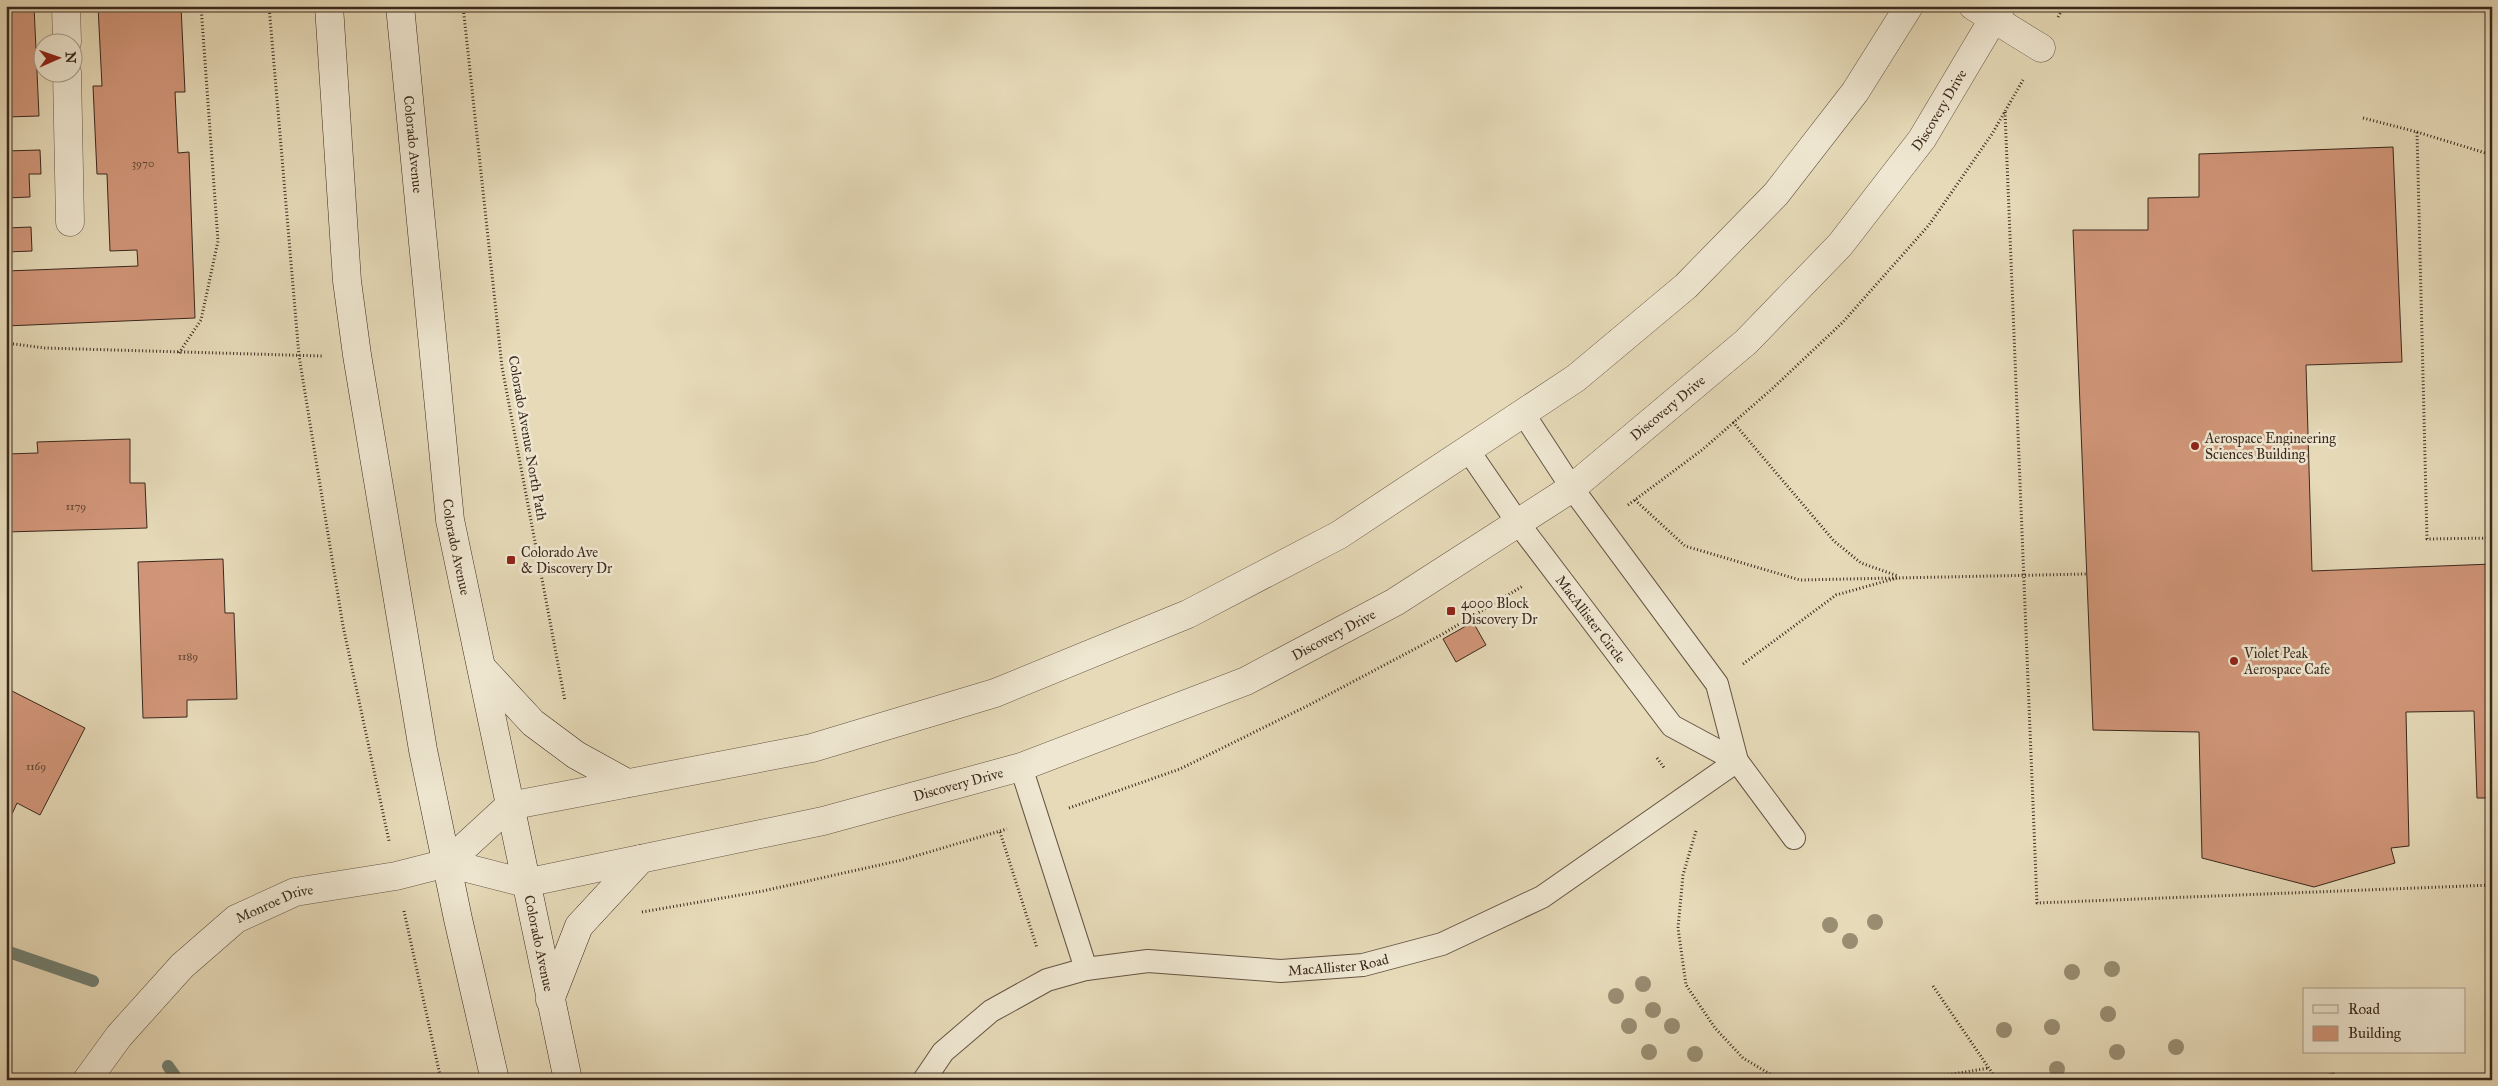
<svg xmlns="http://www.w3.org/2000/svg" width="2498" height="1086" viewBox="0 0 2498 1086" font-family="'IM FELL Great Primer',serif">
  <rect width="100%" height="100%" fill="#e6dab8"/>
  <filter id="stains"><feTurbulence type="fractalNoise" baseFrequency=".004" numOctaves="4"/><feColorMatrix values="0 0 0 0 .2 0 0 0 0 .09 0 0 0 0 .02 0 0 0 .5 -.17"/></filter>
  <radialGradient id="worn" r=".72"><stop offset=".6" stop-color="#630" stop-opacity="0"/><stop offset="1" stop-color="#630" stop-opacity=".3"/></radialGradient>
  <g fill="none" stroke-linecap="round" stroke-linejoin="round">
    <path stroke="#728072" stroke-width="12" d="M6,951L93,981
      M168,1066L178,1080"/>
  </g>
  <path fill="#d19679" stroke="#3a281d" d="M6,6H34L39,116L6,117Z
    M98,6H181L185,92H175L178,153L189,152L195,318L6,326V271L138,266L137,250L110,251L107,174H97L93,86H102Z
    M2393,147L2402,362L2306,365L2312,571L2492,564V798H2477L2474,711L2406,712L2409,846L2391,848L2395,863L2314,887L2202,858L2199,732L2093,730L2073,230H2148V198L2199,197V154Z
    M40,150L41,174H29L30,197L6,198V151Z
    M31,227L32,251L6,252V228Z
    M130,439V483H145L147,528L6,532V454L38,453L37,442Z
    M223,559L225,613H234L237,699L187,700V717L143,718L138,562Z
    M1473,622L1486,645L1456,662L1443,639Z
    M6,688L85,728L40,815L17,803L12,814L6,811Z
    M2334,1073L2335,1080H2302Z"/>
  <g fill="none" stroke-linecap="round" stroke-linejoin="round">
    <defs>
      <g id="service">
        <path d="M1523,413L1572,488L1717,684L1737,761L1794,838"/>
        <path id="s1" d="M1468,450L1518,523L1672,726L1737,761"/>
        <path d="M1021,767L1086,969"/>
        <path id="s2" d="M924,1080L943,1052L991,1011L1047,980L1086,969L1148,961L1281,971L1363,965L1442,944L1542,897L1737,761"/>
      </g>
      <g id="minor">
        <path d="M66,6L67,42"/>
        <path d="M1973,6L2041,48"/>
        <path d="M67,72L70,222"/>
        <path id="s3" d="M447,863L525,883L823,821L1021,767L1246,681L1395,602L1572,488L1746,342L1840,245L1922,139L2001,6"/>
        <path id="s4" d="M87,1080L119,1036L182,966L236,919L295,892L396,876L447,863L509,806L812,748L995,693L1188,614L1339,535L1576,378L1686,286L1776,194L1855,92L1909,6"/>
      </g>
      <g id="secondary">
        <path d="M329,6L347,281L357,355L423,750L458,919L495,1080"/>
        <path id="s5" d="M400,6L450,520L568,1080"/>
        <path d="M482,668L533,723L576,755L627,783"/>
        <path d="M550,1000L579,926L641,859"/>
      </g>
    </defs>
    <use href="#service" stroke="#655444" stroke-width="24"/>
    <use href="#minor" stroke="#655444" stroke-width="29"/>
    <use href="#secondary" stroke="#3a281d" stroke-width="29"/>
    <path stroke="#3a281d" stroke-width="3" stroke-dasharray="1 2.5" stroke-linecap="butt" d="M269,6L299,356L343,626L389,841
      M463,6L502,367L565,701
      M2058,17L2064,6
      M2005,112L2037,903L2492,885
      M2363,118L2417,132L2427,539L2492,538
      M2417,132L2492,155
      M6,343L45,348L322,356
      M179,353L201,320L218,241L201,6
      M1733,422L1834,541L1861,563L1898,576
      M1635,500L1685,546L1800,580L2087,574
      M1628,505L1702,450L1773,388L1843,322L1929,225L1992,134L2023,80
      M1743,664L1836,595L1897,578
      M1657,758L1665,769
      M1069,808L1180,769L1309,705L1441,635L1523,586
      M1696,831L1683,875L1678,928L1686,985L1715,1028L1743,1058L1780,1080
      M1000,832L1037,948
      M404,911L441,1080
      M642,912L763,891L902,860L1007,829
      M1933,986L1997,1080
      M6,1073L13,1080
      M1917,1080L1989,1068"/>
    <use href="#service" stroke="#efe7d1" stroke-width="22"/>
    <use href="#minor" stroke="#efe7d1" stroke-width="28"/>
    <use href="#secondary" stroke="#efe7d1" stroke-width="28"/>
  </g>
  <g fill="#998d72">
    <circle cx="1875" cy="922" r="8"/>
    <circle cx="1830" cy="925" r="8"/>
    <circle cx="1850" cy="941" r="8"/>
    <circle cx="2112" cy="969" r="8"/>
    <circle cx="2072" cy="972" r="8"/>
    <circle cx="1643" cy="984" r="8"/>
    <circle cx="1616" cy="996" r="8"/>
    <circle cx="1653" cy="1010" r="8"/>
    <circle cx="2108" cy="1014" r="8"/>
    <circle cx="1629" cy="1026" r="8"/>
    <circle cx="1672" cy="1026" r="8"/>
    <circle cx="2052" cy="1027" r="8"/>
    <circle cx="2004" cy="1030" r="8"/>
    <circle cx="2176" cy="1047" r="8"/>
    <circle cx="1649" cy="1052" r="8"/>
    <circle cx="2117" cy="1052" r="8"/>
    <circle cx="1695" cy="1054" r="8"/>
    <circle cx="2057" cy="1069" r="8"/>
  </g>
  <g fill="#8f2418" stroke="#efe7d1" stroke-width="2">
    <circle cx="2195" cy="446" r="5"/>
    <rect x="506" y="555" width="10" height="10" rx="2.5"/>
    <rect x="1446" y="606" width="10" height="10" rx="2.5"/>
    <circle cx="2234" cy="661" r="5"/>
  </g>
  <g text-anchor="middle" stroke-width="5" stroke-linejoin="round" paint-order="stroke">
    <g font-size="11" fill="#604434">
      <text x="143" y="167">3970</text>
      <text x="76" y="510">1179</text>
      <text x="188" y="660">1189</text>
      <text x="36" y="770">1169</text>
    </g>
    <g font-size="14" fill="#3a281d" stroke="#efe7d1">
      <text dy="5" stroke="none"><textPath href="#s3" startOffset="1740">Discovery Drive</textPath></text>
      <text dy="5" stroke="none"><textPath href="#s5" startOffset="139">Colorado Avenue</textPath></text>
      <text dy="5" stroke="none"><textPath href="#s3" startOffset="1335">Discovery Drive</textPath></text>
      <text transform="translate(528 438) rotate(80)" y="5">Colorado Avenue North Path</text>
      <text dy="5" stroke="none"><textPath href="#s5" startOffset="544">Colorado Avenue</textPath></text>
      <text dy="5" stroke="none"><textPath href="#s1" startOffset="209">MacAllister Circle</textPath></text>
      <text dy="5" stroke="none"><textPath href="#s3" startOffset="930">Discovery Drive</textPath></text>
      <text dy="5" stroke="none"><textPath href="#s3" startOffset="525">Discovery Drive</textPath></text>
      <text dy="5" stroke="none"><textPath href="#s4" startOffset="262">Monroe Drive</textPath></text>
      <text dy="5" stroke="none"><textPath href="#s5" startOffset="949">Colorado Avenue</textPath></text>
      <text dy="5" stroke="none"><textPath href="#s2" startOffset="455">MacAllister Road</textPath></text>
    </g>
    <g font-size="14" fill="#3a281d" stroke="#efe7d1" text-anchor="start">
      <text x="2205" y="443">Aerospace Engineering<tspan x="2205" dy="16">Sciences Building</tspan></text>
      <text x="521" y="557">Colorado Ave<tspan x="521" dy="16">&amp; Discovery Dr</tspan></text>
      <text x="1461" y="608">4000 Block<tspan x="1461" dy="16">Discovery Dr</tspan></text>
      <text x="2244" y="658">Violet Peak<tspan x="2244" dy="16">Aerospace Cafe</tspan></text>
    </g>
  </g>
  <rect width="2498" height="1086" fill="none" stroke="#e6dab8" stroke-width="25"/>
  <rect x="8" y="8" width="2483" height="1071" fill="none" stroke="#3a281d" stroke-width="2.5"/>
  <rect x="12" y="12" width="2473" height="1061" fill="none" stroke="#3a281d"/>
  <rect x="2303" y="988" width="162" height="65" fill="#efe7d1" stroke="#a79b89"/>
  <rect x="2313" y="1005" width="25" height="8" fill="#efe7d1" stroke="#a79b89"/>
  <text x="2348" y="1014" font-size="15" fill="#3a281d">Road</text>
  <rect x="2313" y="1026" width="25" height="15" fill="#d19679" stroke="#a79b89"/>
  <text x="2348" y="1038" font-size="15" fill="#3a281d">Building</text>
  <g transform="translate(58 58) rotate(88)"><circle r="24" fill="#efe7d1" stroke="#a79b89"/>
  <path d="M0-4L9 19L0 12L-9 19Z" fill="#8f2418"/>
  <text y="-8" font-size="14" font-weight="bold" text-anchor="middle" fill="#3a281d">N</text>
  </g>
  <rect width="100%" height="100%" filter="url(#stains)"/>
  <rect width="100%" height="100%" fill="url(#worn)"/>
</svg>
